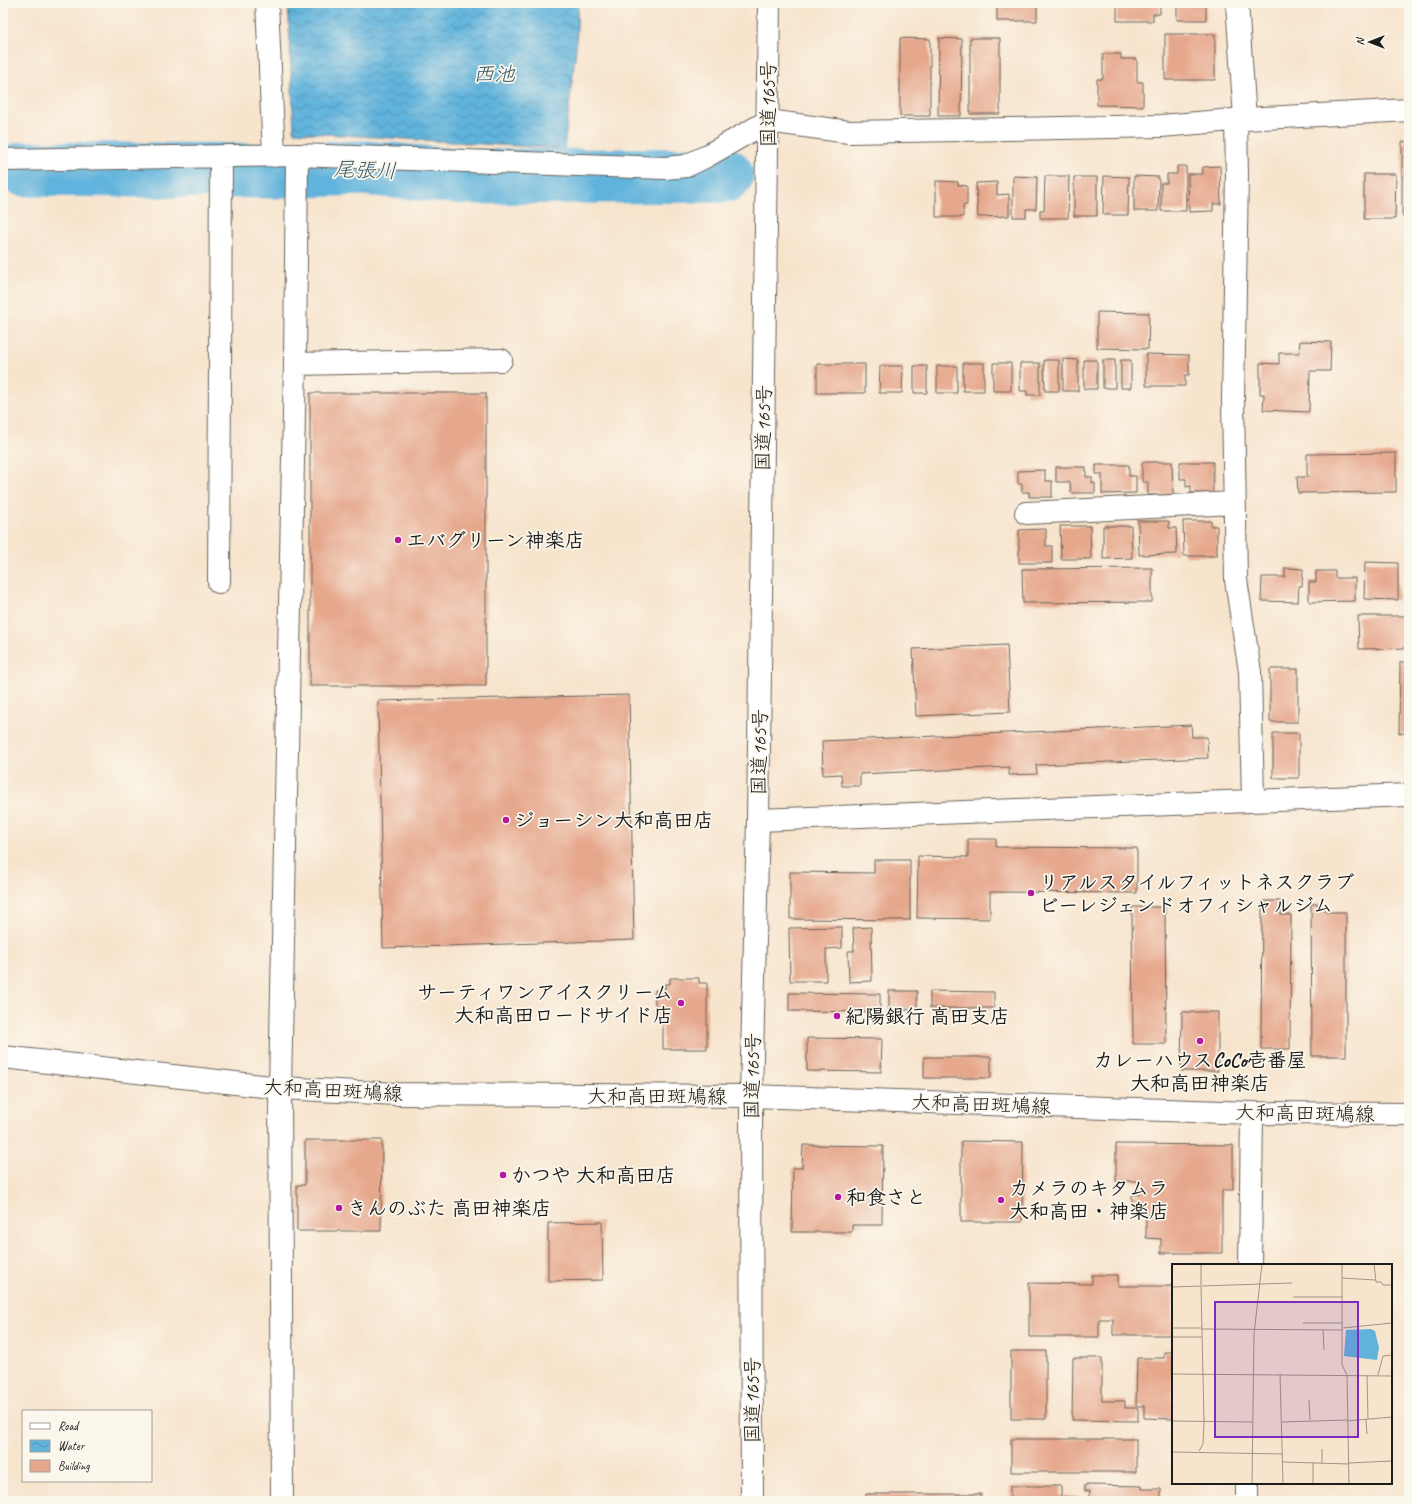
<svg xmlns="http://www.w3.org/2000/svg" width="1412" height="1504" viewBox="0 0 1412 1504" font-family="Caveat,'Klee One',sans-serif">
  <defs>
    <pattern id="water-waves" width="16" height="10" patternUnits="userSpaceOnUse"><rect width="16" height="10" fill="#61b3dc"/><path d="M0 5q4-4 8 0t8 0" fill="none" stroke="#4f91b2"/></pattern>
  </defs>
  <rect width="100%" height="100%" fill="#fbf7ec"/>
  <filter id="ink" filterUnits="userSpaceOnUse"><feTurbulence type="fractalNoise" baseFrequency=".025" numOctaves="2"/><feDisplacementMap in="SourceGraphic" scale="8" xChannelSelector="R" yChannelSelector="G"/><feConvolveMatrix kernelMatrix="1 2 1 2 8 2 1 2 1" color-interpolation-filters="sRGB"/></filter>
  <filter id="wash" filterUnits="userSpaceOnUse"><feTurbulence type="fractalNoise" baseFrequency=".012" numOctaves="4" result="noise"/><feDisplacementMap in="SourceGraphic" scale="16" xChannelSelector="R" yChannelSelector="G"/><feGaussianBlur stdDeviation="0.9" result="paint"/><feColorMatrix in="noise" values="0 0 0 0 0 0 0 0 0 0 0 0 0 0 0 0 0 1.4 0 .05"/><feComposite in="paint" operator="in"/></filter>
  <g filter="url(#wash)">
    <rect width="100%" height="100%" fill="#f7e4cd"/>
    <path fill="url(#water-waves)" stroke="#3e687c" d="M288,3H578L576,49L564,149L294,132Z"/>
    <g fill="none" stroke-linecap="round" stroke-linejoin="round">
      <path stroke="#61b3dc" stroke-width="55" d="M23,169L275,171L363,168L465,177L726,175"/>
    </g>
    <g id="blocks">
      <path fill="#e6a88d" d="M997,3H1037V21H997Z
        M1117,3H1160V14H1153V21H1117Z
        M1177,3H1206V20H1177Z
        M1165,34H1215V80H1165Z
        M900,38L930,39V116H900Z
        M939,38L962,39L961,116H938Z
        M970,38H1000V114H970Z
        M1103,54H1121V59H1137V82H1143V106L1097,105V79H1103Z
        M1402,142H1409V216H1402Z
        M1177,166H1186V211H1161V183H1167V174H1177Z
        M1220,166L1221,204H1213V211L1189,212L1188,174H1203V167Z
        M1364,174H1396L1395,219H1364Z
        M1013,176L1037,177L1036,209H1026V217H1013Z
        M1045,176H1069L1068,218H1040V210H1044Z
        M1104,176L1129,177L1128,215H1103Z
        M1134,176L1159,177L1158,211H1134Z
        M1074,177H1097V216H1074Z
        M936,181L958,182V185L967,186V205H963V217H936Z
        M997,182V195L1009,194V216L978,217L976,183Z
        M1097,312L1149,313L1148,349L1097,348Z
        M1300,341L1331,342L1330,371H1310L1309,412L1263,410L1264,394H1260V363L1279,364V353H1299Z
        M1146,354L1189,355V375H1185V386H1146Z
        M1063,359L1078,360V391H1063Z
        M1044,360H1059V391H1045Z
        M1084,360H1097V389H1084Z
        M1103,360H1115V388H1103Z
        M1121,360H1131V388H1121Z
        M963,363H984V391H963Z
        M993,363H1011V391H993Z
        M1020,363H1040V395H1027V391H1020Z
        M817,364H865V393H817Z
        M880,366H903L902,393H879Z
        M914,366H927V393H914Z
        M937,366H957V393H937Z
        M310,393H486V686H310Z
        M1396,453V492L1298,493L1297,477H1307V454Z
        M1142,462H1172L1173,495H1148V482H1142Z
        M1180,462H1213V493H1191V486L1186,487V479H1180Z
        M1096,465H1129V476H1136V493L1102,494V474H1096Z
        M1056,467H1086V477H1092V483H1095V493H1071L1070,482H1056Z
        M1045,470V481H1052V497H1029V492H1022V484H1018V471Z
        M1138,521H1169V528H1176L1177,554L1139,555Z
        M1183,521H1211V526H1217V556H1184Z
        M1060,526H1090L1091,559H1061Z
        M1103,526H1131L1132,558L1103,559Z
        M1046,529V546H1052V563H1019V530Z
        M1365,562L1398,563V600L1364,599Z
        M1152,568V602L1023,603L1022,569Z
        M1285,568L1303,569L1302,586H1299L1298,602L1261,601L1262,577H1285Z
        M1316,571H1335V578H1355V601L1309,602V582H1316Z
        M1358,616H1409V648L1359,649Z
        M1007,645L1010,712L916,716L913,649Z
        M1400,662H1409V733H1399Z
        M1270,669H1298V722H1270Z
        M629,695L634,940L383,948L378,701Z
        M1191,725L1192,737H1207L1208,758L1036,765L1037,774L1009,775V767L860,774V786H842L841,774L823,775L822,741Z
        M1273,733H1299V778H1273Z
        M1407,813H1409V873H1408Z
        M968,839H996V847L1137,848V893L990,892V919L917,918L918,856L968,857Z
        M874,860H910V920L790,919V872L874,873Z
        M1407,893H1409V935H1408Z
        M1262,901H1281V915H1291L1290,1049H1261Z
        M1311,904H1325V912H1346V1056H1312Z
        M1132,907H1165L1166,1044H1133Z
        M842,927V948L826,949V981H790L789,928Z
        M871,927L872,981L849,982L848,951H854L853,928Z
        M670,978H699V983H707V1049H663V1016H655V990H665V984H670Z
        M889,991H917V1010H889Z
        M930,991L994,992V1008H930Z
        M789,993L880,994V1012L789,1011Z
        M1182,1012H1218V1071H1181Z
        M807,1038L882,1039L881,1072L807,1071Z
        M924,1057H991V1078H924Z
        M305,1140H382L381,1231H297V1185H305Z
        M961,1141L1023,1142L1022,1222H961Z
        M1116,1144L1233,1145V1190H1222V1253H1161V1239L1146,1238V1210H1132V1195H1139V1181H1116Z
        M803,1145L883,1146L882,1225H852V1232H792L793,1168H802Z
        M602,1222L603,1280L548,1281V1223Z
        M1092,1275H1118V1286H1173V1335H1113V1319H1099V1337H1029V1283L1092,1284Z
        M1011,1351H1046V1419H1011Z
        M1164,1352H1173V1419L1144,1418V1406H1136L1137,1358H1164Z
        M1073,1358H1102V1401H1125V1408H1138V1421L1072,1420Z
        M1011,1439H1136V1472H1011Z
        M1085,1485L1142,1486V1489H1161V1501H1090V1491H1085Z
        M1010,1486H1061V1497H1079V1501H1010Z
        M866,1494H981V1501H859V1499H866Z"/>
    </g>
  </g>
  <g filter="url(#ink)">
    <use href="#blocks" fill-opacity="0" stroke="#69625a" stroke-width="1"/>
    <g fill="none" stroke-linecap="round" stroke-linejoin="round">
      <defs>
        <path id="minor" d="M267,3L274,156
          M1237,3L1245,119
          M1236,120L1237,175L1233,399L1236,580L1250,672L1253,800
          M3,160L297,155L665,168L686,166L705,157L768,121L849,132L1161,126L1245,119L1409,110
          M295,364L501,360
          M1026,513L1234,503
          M219,582L221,157
          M758,820L1409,795
          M1250,1265L1252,1113
          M1247,1483V1501
          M282,1501L280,1088L295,364L297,155"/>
        <path id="major" d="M3,1057L280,1088L397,1094L751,1096L1252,1113L1409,1114"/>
        <path id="highway" d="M752,1501L751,1096L758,820L769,3"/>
      </defs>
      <use href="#minor" stroke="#69625a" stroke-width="24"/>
      <use href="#major" stroke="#69625a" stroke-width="24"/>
      <use href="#highway" stroke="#69625a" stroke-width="24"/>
      <use href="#minor" stroke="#fff" stroke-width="22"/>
      <use href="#major" stroke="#fff" stroke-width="22"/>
      <use href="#highway" stroke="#fff" stroke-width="22"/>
    </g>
  </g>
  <g fill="#b5179e" stroke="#fbf7ec" stroke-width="1.5">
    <circle cx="398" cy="540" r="4"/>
    <circle cx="506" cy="820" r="4"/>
    <circle cx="1031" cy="893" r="4"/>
    <circle cx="681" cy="1003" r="4"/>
    <circle cx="837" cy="1016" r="4"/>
    <circle cx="1200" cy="1041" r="4"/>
    <circle cx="503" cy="1175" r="4"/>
    <circle cx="838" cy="1197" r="4"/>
    <circle cx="1001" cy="1200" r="4"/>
    <circle cx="339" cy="1208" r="4"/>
  </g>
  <g text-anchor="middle" stroke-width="3.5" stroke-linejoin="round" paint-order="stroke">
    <g font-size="20" fill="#1c1c1c" stroke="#fbf7ec">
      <text transform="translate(768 104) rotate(-90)" y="7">国道165号</text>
      <text transform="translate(763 428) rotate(-89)" y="7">国道165号</text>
      <text transform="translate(759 752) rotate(-89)" y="7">国道165号</text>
      <text transform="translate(752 1076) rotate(-89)" y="7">国道165号</text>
      <text transform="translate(333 1090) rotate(3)" y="7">大和高田斑鳩線</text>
      <text x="657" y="1103">大和高田斑鳩線</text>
      <text transform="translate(981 1104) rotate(2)" y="7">大和高田斑鳩線</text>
      <text transform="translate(1305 1113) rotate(1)" y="7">大和高田斑鳩線</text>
      <text transform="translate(752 1400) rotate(-90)" y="7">国道165号</text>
    </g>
    <g font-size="20" font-weight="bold" fill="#1c1c1c" stroke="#fbf7ec" text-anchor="start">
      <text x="406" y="547">エバグリーン神楽店</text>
      <text x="514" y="827">ジョーシン大和高田店</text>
      <text x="1039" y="889">リアルスタイルフィットネスクラブ<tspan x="1039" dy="23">ビーレジェンドオフィシャルジム</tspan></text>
      <text x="673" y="999" text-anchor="end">サーティワンアイスクリーム<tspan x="673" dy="23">大和高田ロードサイド店</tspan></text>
      <text x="845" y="1023">紀陽銀行 高田支店</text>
      <text x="1200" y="1067" text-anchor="middle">カレーハウスCoCo壱番屋<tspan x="1200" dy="23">大和高田神楽店</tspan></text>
      <text x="511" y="1182">かつや 大和高田店</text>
      <text x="1009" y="1195">カメラのキタムラ<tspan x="1009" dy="23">大和高田・神楽店</tspan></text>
      <text x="846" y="1204">和食さと</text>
      <text x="347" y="1215">きんのぶた 高田神楽店</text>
    </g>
    <g font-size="21" font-style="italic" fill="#385869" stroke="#fbf7ec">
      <text x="494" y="81">西池</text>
      <text transform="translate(365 170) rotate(2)" y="7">尾張川</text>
    </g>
  </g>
  <g transform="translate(1172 1264)">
    <rect width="220" height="220" fill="#f7e4cd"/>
    <path d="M199,65L203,67L207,84L205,96L172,92L174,66Z" fill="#61b3dc"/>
    <path fill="none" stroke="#9f9486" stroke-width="1" d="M29,0V21M170,0V101L175,111L177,220M202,0L204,18H209L211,21H220M170,14L203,16M0,23L120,19M121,33H171M131,59H171M0,64H29M171,64L220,59M29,65L171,66M151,66L152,86M0,73H30M0,110L220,112M108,110L111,220M195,111L196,155M206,111L211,92L220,91M137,136L138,156M194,156L195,170M0,157L80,158M175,157L220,153M110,158L175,156M150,185V199M27,187L31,180L32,157L29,23M0,188L111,190M111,198L177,200M177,199L220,197M80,220L82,70L90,0M141,220V199"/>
    <path fill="#7b2cbf" fill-opacity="0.15" stroke="#7b2cbf" stroke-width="2" d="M43,38H186V173H43Z"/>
    <rect width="220" height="220" fill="none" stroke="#1c1c1c" stroke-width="2"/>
  </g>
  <rect width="1412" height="1504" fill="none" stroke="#fbf7ec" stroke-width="16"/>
  <rect x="22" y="1410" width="130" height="72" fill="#fbf7ec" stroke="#a29f99"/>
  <rect x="30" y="1423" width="20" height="6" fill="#ffffff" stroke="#a29f99"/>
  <text x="58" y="1430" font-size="12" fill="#1c1c1c">Road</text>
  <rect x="30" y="1440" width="20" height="12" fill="url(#water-waves)" stroke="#a29f99"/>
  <text x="58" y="1450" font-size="12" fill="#1c1c1c">Water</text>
  <rect x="30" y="1460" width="20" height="12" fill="#e6a88d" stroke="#a29f99"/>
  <text x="58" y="1470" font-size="12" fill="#1c1c1c">Building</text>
  <g transform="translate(1370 42) rotate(270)" stroke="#fbf7ec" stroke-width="3" paint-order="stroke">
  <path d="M0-3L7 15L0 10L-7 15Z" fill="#1c1c1c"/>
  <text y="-6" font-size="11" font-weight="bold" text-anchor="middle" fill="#1c1c1c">N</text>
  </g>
</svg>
